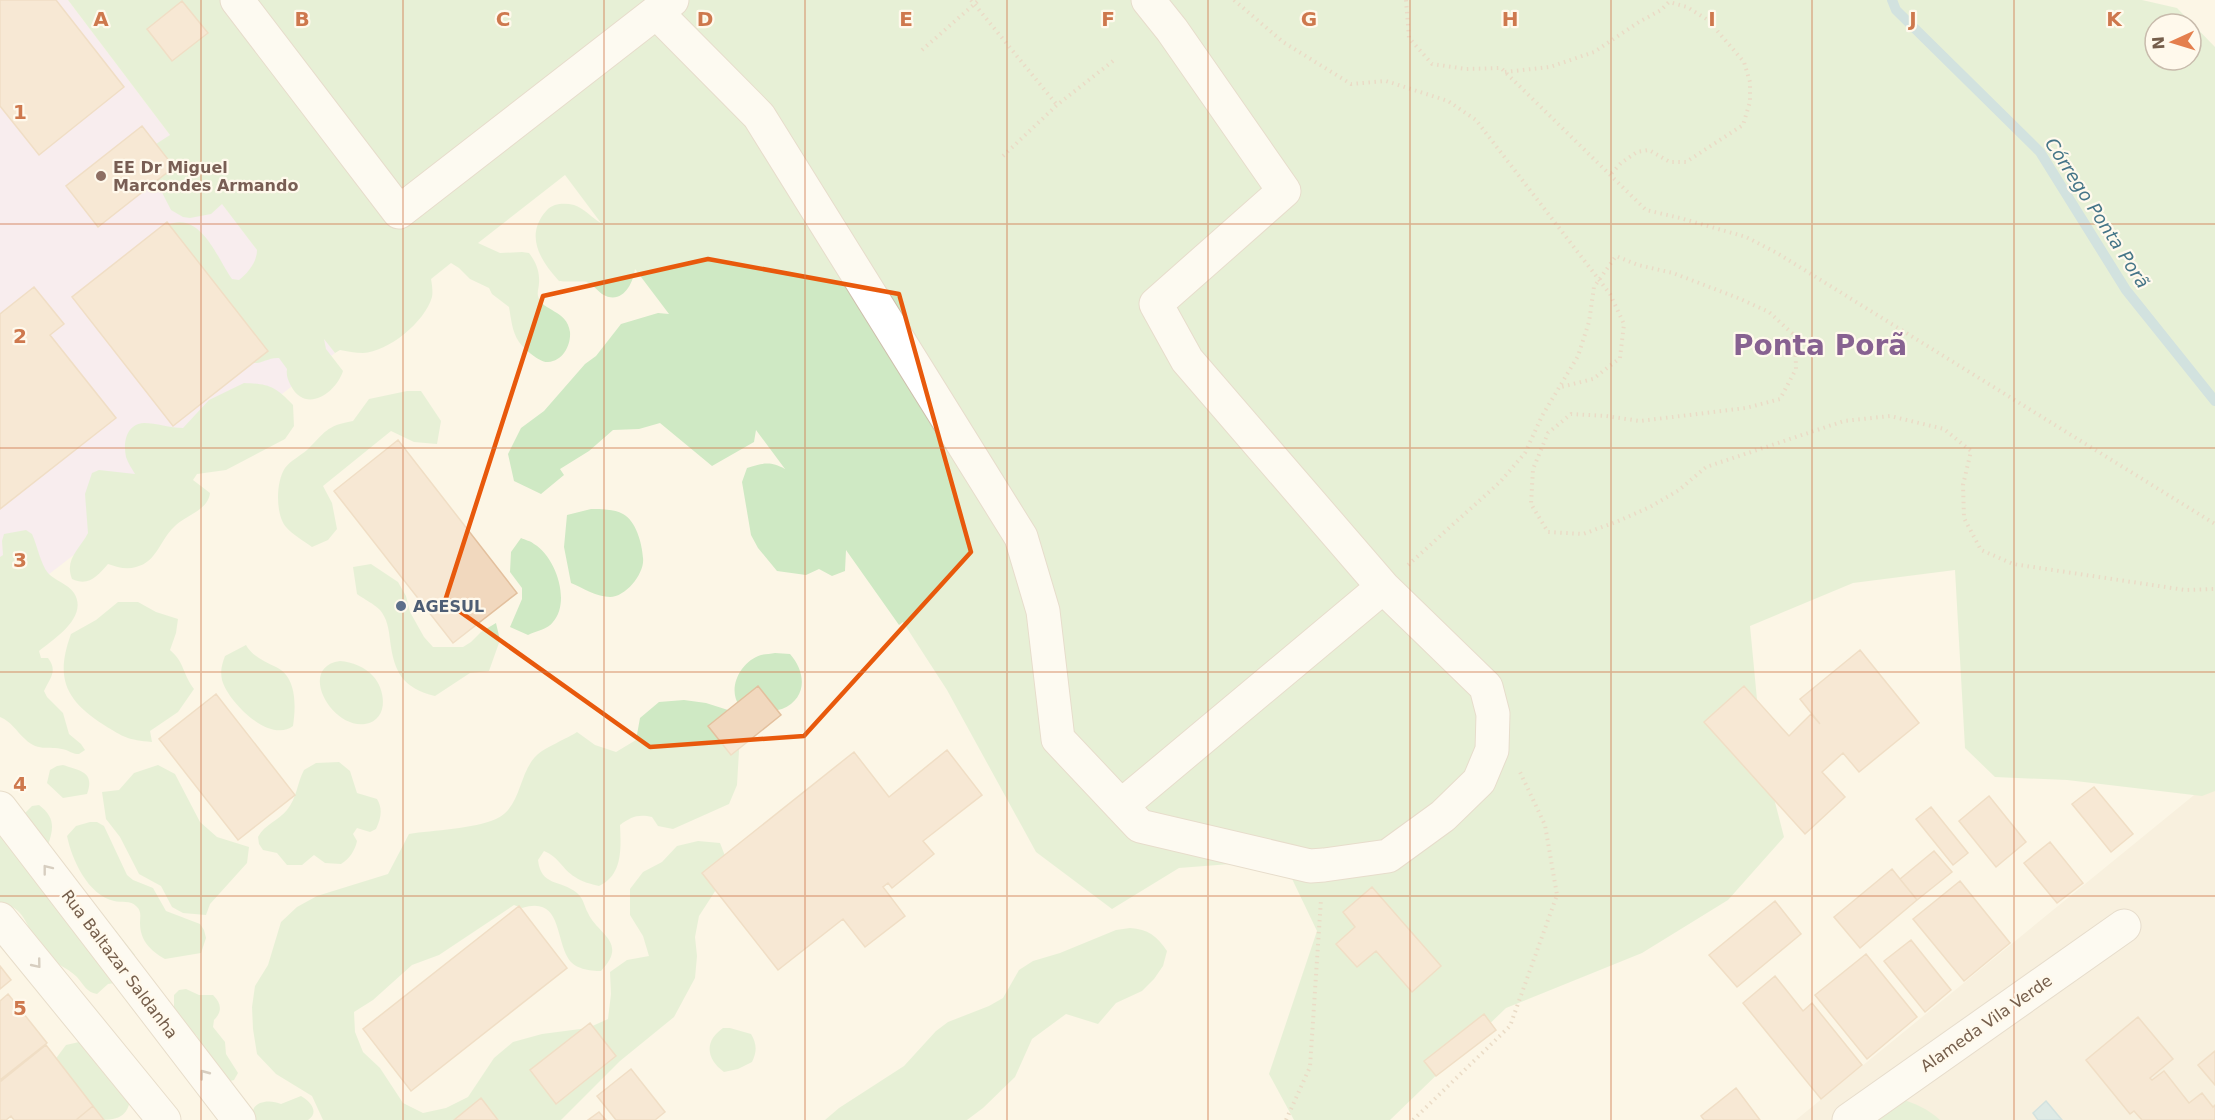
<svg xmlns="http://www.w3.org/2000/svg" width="2215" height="1120" viewBox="0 0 2215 1120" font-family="'DejaVu Sans',sans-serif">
  <rect width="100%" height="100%" fill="#fcf6e6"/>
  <path fill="#f3e8d4" d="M2215,778V1120H1796Z"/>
  <path fill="#f3e2f8" d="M0,0H68L335,353L0,612Z"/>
  <path fill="#cfe9c4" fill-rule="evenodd" d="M68,0H2142L2177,8L2215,47V791L2202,796L2067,780L1995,777L1965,748L1955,570L1853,583L1750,626L1762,752L1784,837L1728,900L1642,953L1506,1008L1390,1120H1294L1269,1074L1317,931L1283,860L1179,868L1112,909L1036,852L947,690L903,622L899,625L846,550L845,571L832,576L819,569L806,575L777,571L758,548L751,535L742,482L747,468C764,463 770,461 785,469L756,430L754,442L712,466L660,423L639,429L613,430L589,451L560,469L564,475L541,494L514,481L508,454L521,428L544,411L585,364L596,356L621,324L658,313L669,314L635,269C633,285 621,306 602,294C597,290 592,284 587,282C584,281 565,282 559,281C540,260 524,235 547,210C554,203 565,203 574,205C584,208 592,218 601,223L565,175L478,243L500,253L522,252L529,253C536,262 540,272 539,283C539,287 537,292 538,296C542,312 567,309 570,332C571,345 563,361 548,362C540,363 524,349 519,342C512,332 511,318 509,307L492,294L489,288L470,279L459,268L451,263L431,279C432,284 433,292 432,297C425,322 388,352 363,353C355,353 347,351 340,350L335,353L324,339L326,349L343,371C336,393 306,414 291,386C288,380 286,376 287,369L279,358C269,357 262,364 252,363L168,225C201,210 218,260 232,279L239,280C248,273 257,262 257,250L222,204L211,214L190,218L183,217L171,210L153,175L156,144L170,135ZM2155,24H2191V60H2155Z
    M244,383C269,384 275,386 293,405L294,426L285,439L226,470L197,474L193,480L210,493C208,511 185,515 174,527C160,540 157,562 136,567C126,570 117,567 108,564C97,576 89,587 72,579C64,559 80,549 88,533L85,494L92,473L99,470L135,474C132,469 128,463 126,457C123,443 126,424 144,423C156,423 170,428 183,428L209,400Z
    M407,391H421L441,421L437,444L414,442L391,431L323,486L332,503L337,529L328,540L312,547C304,541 293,535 286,527C275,514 276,481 285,468C290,461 300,456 307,450C326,432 325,426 353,421L369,399Z
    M591,509C601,509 614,509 623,514C636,521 642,543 643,558C645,573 626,597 610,597C597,597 583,588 571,583L564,547L567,515Z
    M26,530L32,534C37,545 41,565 48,573C55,581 67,583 74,593C89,617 54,639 39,651L41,658H48C58,671 50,678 44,691L47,697L63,713L69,734L81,744L85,750L79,754C73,754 71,752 66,750C51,745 39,753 25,739C16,731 12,722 0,717V557L3,555L2,541L4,534Z
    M521,538C525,540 531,541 534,544C556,557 571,602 553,622C548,629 536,631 528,635L510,627L522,599V588L510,572L511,552Z
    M371,564L398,582L406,596L410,612L424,637L433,647H463L471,642L481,632L496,623L500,640L489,671L470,673L435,696C403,688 394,673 390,640C389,630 387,618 380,610C374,604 364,599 357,594L353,567Z
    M118,602H138L156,612L178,619L176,633L170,650C185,663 182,673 194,689L178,712L150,731L152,742C128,740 123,737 104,725C65,700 55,678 71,634L96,620Z
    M246,645C252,656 264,661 276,667C297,677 296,706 293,726C270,744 228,702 222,680C220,671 222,664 225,656Z
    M775,653L790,654C806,672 808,698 782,709C771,713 751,707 739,705C727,688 741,661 761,655C765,654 771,654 775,653Z
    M340,661C352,662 365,667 373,676C386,690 389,720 365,724C331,729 297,667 340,661Z
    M684,700L706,703L728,710L737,731L739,751L737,785L729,804L673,829L658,826L652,817C638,814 631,817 620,825C621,848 623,875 599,886C591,884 582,882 575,877C562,869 559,857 544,851L538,860C541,887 560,879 577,893C584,899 584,906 588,913C597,934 629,942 601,971C590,971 574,969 568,958C555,936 561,896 522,908L514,905L439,955L412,965L373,1000L354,1012L355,1032L363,1052L380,1068L403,1103L423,1113L446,1108L468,1097L494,1058L513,1042L542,1034L588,1028L608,1019L611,994L610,972L627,960L649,956L643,936L630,915V889L643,872L662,862L677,846L698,841L720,843L727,861L721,882L699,916L695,937L697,956L695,978L674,1017L620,1061L561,1120H323L312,1096L276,1074L257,1054L253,1029L252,1007L255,986L268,965L281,922L297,907L317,896L388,874L409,834C433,830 474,829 496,819C522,807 518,773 537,755C544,748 568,738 577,732L595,745L616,752L636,740L640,718L659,702Z
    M339,762L350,771L357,793L377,799C383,809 381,818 376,829L370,832L357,828L353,834L357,841C355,851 349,859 341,864L325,863L314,855L302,865H287L277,853L263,850L259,844L258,837C265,824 278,821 287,810C297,798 297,783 304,770L316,763Z
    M63,765C81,771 95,772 87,794L63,798L47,783L50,770L57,766Z
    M158,765L175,774L200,822L217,837L249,847L247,863L210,904L206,915L183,913L172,907L161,886L139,874L120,837L106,819L102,792L119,790L134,773Z
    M39,805C55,817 54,828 48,845L135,955L134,962L115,983L108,984L97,994C86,992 84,985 77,977C66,966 49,962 40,949C29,933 27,912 8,905L2,909L0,917V810L22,816L32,806Z
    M90,822H97L104,826L127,875L133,880L153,888L166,911L200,924L204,930L206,938L201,953L165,959C151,951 140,941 140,923C140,917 142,911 136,906C131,900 121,903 114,901C88,895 72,860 67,836L76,826Z
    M1130,928C1148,929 1157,936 1167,951L1163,966L1154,979L1142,991L1116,1003L1098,1024L1066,1014L1032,1039L1015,1077L983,1108L967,1120H825L839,1108L904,1066L936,1031L948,1022L989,1006L1003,998L1019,970L1033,961L1060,953L1116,930Z
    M186,989L199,995H213C221,1003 223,1011 214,1020L213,1027L225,1042L226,1054L238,1073L234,1080L227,1082L201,1049L197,1036L180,1022L174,1010V995L179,990Z
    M723,1028H730L751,1034C757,1044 757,1052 752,1062L738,1069L724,1072C706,1059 704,1041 723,1028Z
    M79,1042L132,1092C128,1116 122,1120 98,1120L48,1069L66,1045Z
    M301,1096C310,1101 320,1112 308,1120H254C247,1102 268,1098 281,1104Z
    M1900,1099C1915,1103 1928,1109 1940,1120H1871Z"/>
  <path fill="#badbe5" stroke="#a1c9d7" stroke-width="1.5" d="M2046,1101L2062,1120H2038L2033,1113Z"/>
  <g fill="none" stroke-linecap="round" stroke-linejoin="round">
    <path stroke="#a1c9d7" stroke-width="10" d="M1892,0L1896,10L2040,152L2126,290L2215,401"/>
  </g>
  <path fill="#f1d8be" stroke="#e3c09e" stroke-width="1.5" d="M0,0H56L124,87L39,155L0,106Z
    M182,1L208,33L172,61L147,29Z
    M142,126L174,167L98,227L66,186Z
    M167,222L268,351L173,426L72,297Z
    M34,287L64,324L50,335L116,418L0,509V314Z
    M398,440L517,593L453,643L334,491Z
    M1860,650L1919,723L1859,772L1843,753L1822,772L1845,797L1805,834L1704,722L1744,686L1789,736L1811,714L1820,724L1800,699Z
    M758,686L781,715L731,755L708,726Z
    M216,694L295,795L238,840L159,739Z
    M947,750L982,795L923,841L934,854L892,888L888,883L883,887L905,916L865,947L843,919L778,970L702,873L854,752L889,797Z
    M2094,787L2133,834L2111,852L2072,804Z
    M1989,796L2026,842L1996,867L1959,821Z
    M1931,807L1968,853L1953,865L1916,819Z
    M2050,842L2083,883L2057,903L2024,863Z
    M1934,851L1952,872L1917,900L1900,879Z
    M1892,869L1917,900L1860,948L1834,917Z
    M1960,881L2010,943L1964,981L1913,919Z
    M1372,887L1441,966L1412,992L1376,951L1357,967L1336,944L1355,927L1343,912Z
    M1775,901L1801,934L1737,987L1709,955Z
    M519,906L567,968L411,1091L363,1029Z
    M1911,940L1951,990L1925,1012L1884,961Z
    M1866,954L1917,1017L1867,1059L1815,995Z
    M0,966L11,980L0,989Z
    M1775,976L1803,1011L1812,1003L1862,1065L1821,1099L1743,1003Z
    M8,994L47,1043L0,1080V1001Z
    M1484,1014L1496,1030L1436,1076L1424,1061Z
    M2138,1017L2173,1059L2150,1078L2152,1080L2164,1071L2189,1103L2202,1093L2213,1107L2215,1105V1120H2142L2134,1111L2130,1114L2086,1060Z
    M590,1023L616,1056L556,1104L530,1070Z
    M46,1045L93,1106L76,1120H14L11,1116L6,1120H0V1082Z
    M2215,1051V1085L2198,1065Z
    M631,1069L665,1112L655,1120H616L597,1096Z
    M1736,1088L1760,1120H1704L1701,1116Z
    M481,1098L498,1120H454Z
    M93,1106L104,1120H76Z
    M599,1112L606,1120H588Z"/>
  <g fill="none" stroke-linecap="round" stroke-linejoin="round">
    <defs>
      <path id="street" d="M237,0L399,212L672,0
        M657,13L759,116L1021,537L1043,611L1058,739L1140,826L1310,866L1324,865L1388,856L1443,816L1479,781L1492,750L1493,714L1486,687L1383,587L1187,360L1156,304L1284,191L1172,30L1148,0
        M1121,806L1383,587
        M1849,1120L2124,926"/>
      <path id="secondary" d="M0,808L239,1120
        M0,919L164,1120"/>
    </defs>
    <use href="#street" stroke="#cebeac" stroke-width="35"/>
    <use href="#secondary" stroke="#d0bfa9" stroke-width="35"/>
    <path stroke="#d6bba1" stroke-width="4" stroke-dasharray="1.5 4.5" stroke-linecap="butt" d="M971,0L1057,105
      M1234,0L1283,42L1351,84L1386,81L1448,101L1476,120L1610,294L1624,324L1620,358L1593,379L1561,387
      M1406,0L1409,38L1432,64L1466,69L1501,68L1646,210L1680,218L1746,237L1777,253L2215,524
      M922,50L979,0
      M1505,72L1550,67L1594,52L1639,22L1661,10L1669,2L1687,7L1708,20L1744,62L1750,82V102L1743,125L1686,162H1670L1649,150L1637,152L1621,163L1610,175
      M1003,156L1057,105L1113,61
      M1408,565L1500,482L1525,453L1542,416L1578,356L1589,322L1594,287L1616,256L1638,265L1673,273L1738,298L1769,312L1795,336L1796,369L1780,399L1746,408L1640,421L1606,416L1571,414L1548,433L1533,469L1531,504L1548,532L1583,534L1616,522L1650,507L1679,490L1706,467L1844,421L1890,416L1944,429L1971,451L1963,485L1964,518L1981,550L2013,564L2185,590L2215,589
      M1286,1120L1310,1067L1321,899
      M1413,1120L1510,1026L1557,895L1545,825L1520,772"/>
    <use href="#street" stroke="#fff" stroke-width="33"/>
    <use href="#secondary" stroke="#fff" stroke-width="33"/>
  </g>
  <defs><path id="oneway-chevron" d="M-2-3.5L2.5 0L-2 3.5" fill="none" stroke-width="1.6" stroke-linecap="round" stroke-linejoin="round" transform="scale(1.5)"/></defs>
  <g stroke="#ac9e93">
    <use href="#oneway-chevron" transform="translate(47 869) rotate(-128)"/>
    <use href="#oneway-chevron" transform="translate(37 964) rotate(51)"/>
    <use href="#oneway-chevron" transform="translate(204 1074) rotate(-127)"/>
  </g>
  <path d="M0 0H2215V1120H0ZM708,259L899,294L971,552L804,736L650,747L445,601L543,296Z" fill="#fcf6e6" fill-opacity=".55" fill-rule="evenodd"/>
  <path fill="none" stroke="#e8590c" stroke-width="4.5" stroke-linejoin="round" d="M708,259L899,294L971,552L804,736L650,747L445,601L543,296Z"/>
  <path fill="none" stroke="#ce784d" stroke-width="1.5" stroke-opacity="0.55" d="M201,0V1120M403,0V1120M604,0V1120M805,0V1120M1007,0V1120M1208,0V1120M1410,0V1120M1611,0V1120M1812,0V1120M2014,0V1120M0,224H2215M0,448H2215M0,672H2215M0,896H2215"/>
  <circle fill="#8d6e63" stroke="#fff9ec" stroke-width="2" cx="101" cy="176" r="6"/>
  <circle fill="#5c6f8a" stroke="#fff9ec" stroke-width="2" cx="401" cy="606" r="6"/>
  <g text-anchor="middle" stroke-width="4.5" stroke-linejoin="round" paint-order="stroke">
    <g font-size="16" font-weight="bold" fill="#785e54" stroke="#fff9ec" text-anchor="start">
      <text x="113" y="173">EE Dr Miguel<tspan x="113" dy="18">Marcondes Armando</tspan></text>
    </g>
    <g font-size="16" font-weight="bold" fill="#4e5e75" stroke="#fff9ec" text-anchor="start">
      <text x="413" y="612">AGESUL</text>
    </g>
    <g font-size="16" fill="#755e4b" stroke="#fff9ec">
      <text transform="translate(120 964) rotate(53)" y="6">Rua Baltazar Saldanha</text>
      <text transform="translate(1986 1023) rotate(-35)" y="6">Alameda Vila Verde</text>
    </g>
    <g font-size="18" font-style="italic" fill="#457588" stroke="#fff9ec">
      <text transform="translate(2097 213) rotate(57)" y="6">Córrego Ponta Porã</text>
    </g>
    <g font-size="28" font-weight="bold" fill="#876291" stroke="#fff9ec">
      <text x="1820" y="355">Ponta Porã</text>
    </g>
  </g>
  <g font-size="20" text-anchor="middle" font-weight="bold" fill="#ce784d" stroke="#fff9ec" stroke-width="4.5" stroke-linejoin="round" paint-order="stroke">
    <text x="101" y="26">A</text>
    <text x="302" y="26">B</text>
    <text x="503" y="26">C</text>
    <text x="705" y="26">D</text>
    <text x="906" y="26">E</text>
    <text x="1108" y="26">F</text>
    <text x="1309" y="26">G</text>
    <text x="1510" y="26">H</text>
    <text x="1712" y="26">I</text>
    <text x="1913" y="26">J</text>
    <text x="2114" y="26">K</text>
    <text x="20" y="119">1</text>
    <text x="20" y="343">2</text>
    <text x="20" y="567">3</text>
    <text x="20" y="791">4</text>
    <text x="20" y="1015">5</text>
  </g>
  <g transform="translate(2173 42) rotate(266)"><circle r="28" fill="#fff9ec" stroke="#c8bbac" stroke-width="1.5"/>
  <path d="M0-4.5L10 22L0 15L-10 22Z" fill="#e47f4d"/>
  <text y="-9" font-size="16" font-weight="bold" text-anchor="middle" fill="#755e4b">N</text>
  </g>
</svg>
